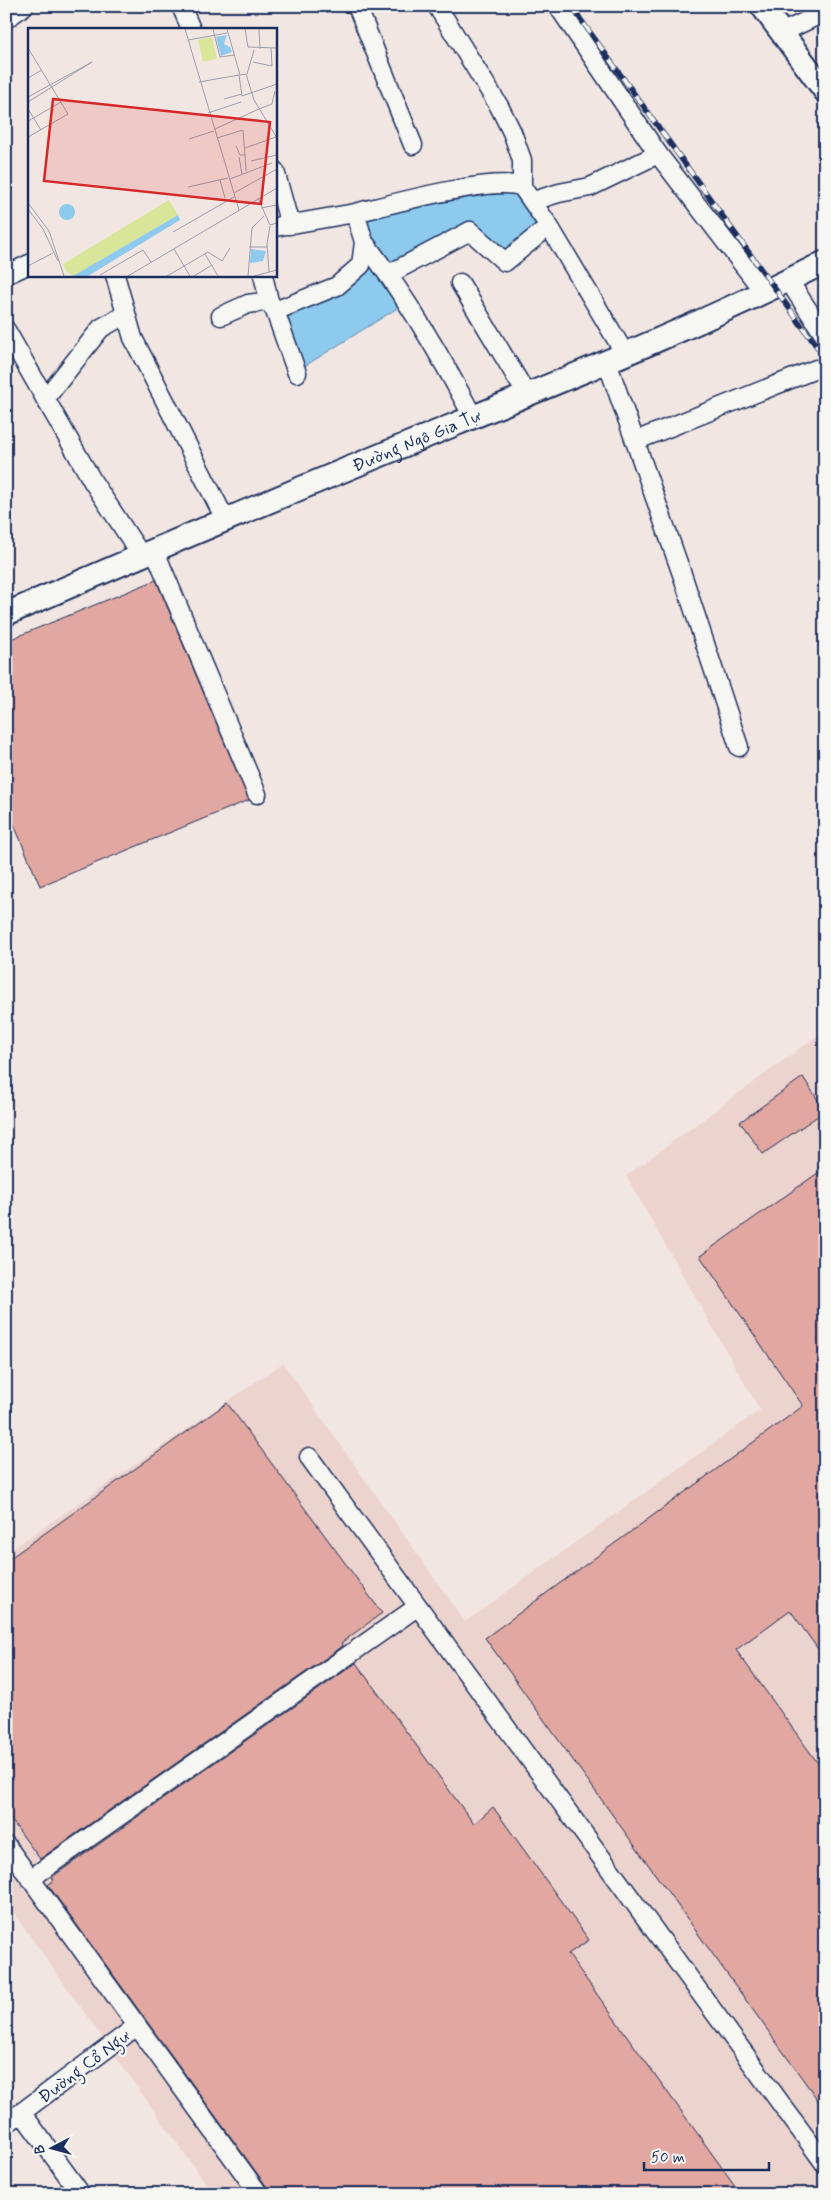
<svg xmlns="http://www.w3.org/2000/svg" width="831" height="2200" viewBox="0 0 831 2200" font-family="Mynerve,sans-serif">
  <rect width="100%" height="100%" fill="#f2e6e2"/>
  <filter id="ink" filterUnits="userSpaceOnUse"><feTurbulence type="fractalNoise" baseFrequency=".02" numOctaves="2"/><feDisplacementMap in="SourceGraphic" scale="10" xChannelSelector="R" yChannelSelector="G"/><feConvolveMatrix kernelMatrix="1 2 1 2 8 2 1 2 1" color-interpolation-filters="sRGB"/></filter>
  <g filter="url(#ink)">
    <path fill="#edd3ce" d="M825,1030V2194H213L6,1902V1553L283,1363L465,1622L760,1410L626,1176Z"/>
    <path fill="#8dcaee" stroke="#5f8cb4" d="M512,191L540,225L509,254L471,225L390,269C380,255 364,234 370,215L444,197Z
      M369,257L404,304L300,369L281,317Z"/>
    <path fill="#e1a7a0" stroke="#1b2f5e" d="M156,580L249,800L40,886L6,806V641Z
      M803,1077L825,1111L763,1154L740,1122Z
      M825,1168V1659L790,1610L736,1650L825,1773V2110L485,1638L803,1406L700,1256Z
      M227,1403L382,1613L341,1643L343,1646L40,1859L6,1813V1561Z
      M356,1663L474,1824L493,1807L589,1940L568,1954L741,2194H272L48,1885L54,1880L52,1877Z"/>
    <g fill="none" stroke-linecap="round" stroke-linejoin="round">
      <defs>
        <path id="minor" d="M181,6L191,29
          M357,6L413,145
          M437,6L499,106L512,132L522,160V187
          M558,6L658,154L764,292
          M6,19L24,6
          M781,33L825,12
          M275,171L290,225
          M522,187L549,226L625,354
          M533,201L559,193L590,187L658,154
          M355,213C388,205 495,175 522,187
          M275,227L355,213L364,242L361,265L337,286L275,311
          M364,242C406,296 441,356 473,417
          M389,274L470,231L505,262L549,226
          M6,275L29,264
          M115,275L133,338L225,519
          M263,275L269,301L275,311L297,373
          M789,281L825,336
          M460,283L527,395
          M221,316L248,304L269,301
          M6,330L93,482L141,555
          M607,362L683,577L739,747
          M45,399L101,328L125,315
          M635,441L816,369
          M154,549L257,794
          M309,1457L825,2164
          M6,1845L259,2194
          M30,1879L417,1607
          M22,2113L81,2194
          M6,2124L137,2026"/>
        <g id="major">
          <path d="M762,6L825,91"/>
          <path id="s1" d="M6,614C155,549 305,486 456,424C580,373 705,323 825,262"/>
        </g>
      </defs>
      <use href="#minor" stroke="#1b2f5e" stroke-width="21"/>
      <use href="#major" stroke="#1b2f5e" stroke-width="26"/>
      <use href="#minor" stroke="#f6f6f2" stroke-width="18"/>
      <use href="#major" stroke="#f6f6f2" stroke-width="22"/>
      <defs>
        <path id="rail" d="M571,6L825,358"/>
      </defs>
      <use href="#rail" stroke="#1b2f5e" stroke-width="5.5"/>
      <use href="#rail" stroke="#f6f6f2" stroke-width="4" stroke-dasharray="11" stroke-linecap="butt"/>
    </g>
  </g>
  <g text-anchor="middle" stroke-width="5" stroke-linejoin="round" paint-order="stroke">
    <g font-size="18" fill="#1b2f5e" stroke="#f6f6f2">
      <text dy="6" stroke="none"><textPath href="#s1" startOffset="446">Đường Ngô Gia Tự</textPath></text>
      <text transform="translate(84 2066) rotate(-37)" y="6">Đường Cổ Ngư</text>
    </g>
  </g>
  <g transform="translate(28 28)">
    <rect width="249" height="249" fill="#f2e6e2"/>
    <path d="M184,9L189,31L175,34L170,12ZM141,172L150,187L45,248L38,243L35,236Z" fill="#d9e699"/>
    <path d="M199,7L196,16L202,19L204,24L193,28L188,9ZM31 184a8 8 0 1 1 16 0a8 8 0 1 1-16 0ZM150,187L152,192L60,248H45ZM223,221L238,223L235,233L222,235Z" fill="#8dcaee"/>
    <path fill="none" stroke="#9c9dad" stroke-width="1" d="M157,1L211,182M185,1L192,29L206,27M199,1L212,47L218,46L226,72L249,110M217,1L220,19L249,20M231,1L232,21M160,12L199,5M0,20L40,86L0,109M225,34L244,38L243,20M219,46L226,22M211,47L214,68L249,56M0,50L14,42M171,54L211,47M0,69L64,34L0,74M196,71L214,66M0,81L13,102M231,81L244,76L247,63M180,85L213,74M0,93L33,74M187,101L231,81M189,110L215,102M161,111L186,103M208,118L212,127H217L215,102M217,120L248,109M217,127L218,143M211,129L214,146M223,133L249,127M202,151L244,135M192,152L197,170M160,159L200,150M206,165L249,141M230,170L242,197L249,195M0,175L21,203L36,248M233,180L249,177M0,181L15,201L30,233M145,204L206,169M221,219H239M146,221L162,248M177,226L190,248M0,238L25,225M241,244L239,216L242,198M72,247L115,222L123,234M100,248L249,160M139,248L180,224L194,233L202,220M166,248L184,237M220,248L224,200L236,188M226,248L249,242"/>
    <path fill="#d62828" fill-opacity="0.15" stroke="#d62828" stroke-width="2.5" d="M25,71L242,94L233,176L16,153Z"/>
    <rect width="249" height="249" fill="none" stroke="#1b2f5e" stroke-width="2.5"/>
  </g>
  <rect width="831" height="2200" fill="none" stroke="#f6f6f2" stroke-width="25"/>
  <rect x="12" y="12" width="806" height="2175" fill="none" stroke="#1b2f5e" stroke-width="2" filter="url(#ink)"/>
  <g transform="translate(52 2148) rotate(264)" stroke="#f6f6f2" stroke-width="4" paint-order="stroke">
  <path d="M0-4L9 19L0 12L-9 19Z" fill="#1b2f5e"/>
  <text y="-8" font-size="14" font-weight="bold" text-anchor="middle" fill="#1b2f5e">B</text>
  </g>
  <path d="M644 2162v8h125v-8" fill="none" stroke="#1b2f5e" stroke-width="2.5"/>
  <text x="651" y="2162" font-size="15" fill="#1b2f5e" stroke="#f6f6f2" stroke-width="4" paint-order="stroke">50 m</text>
</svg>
